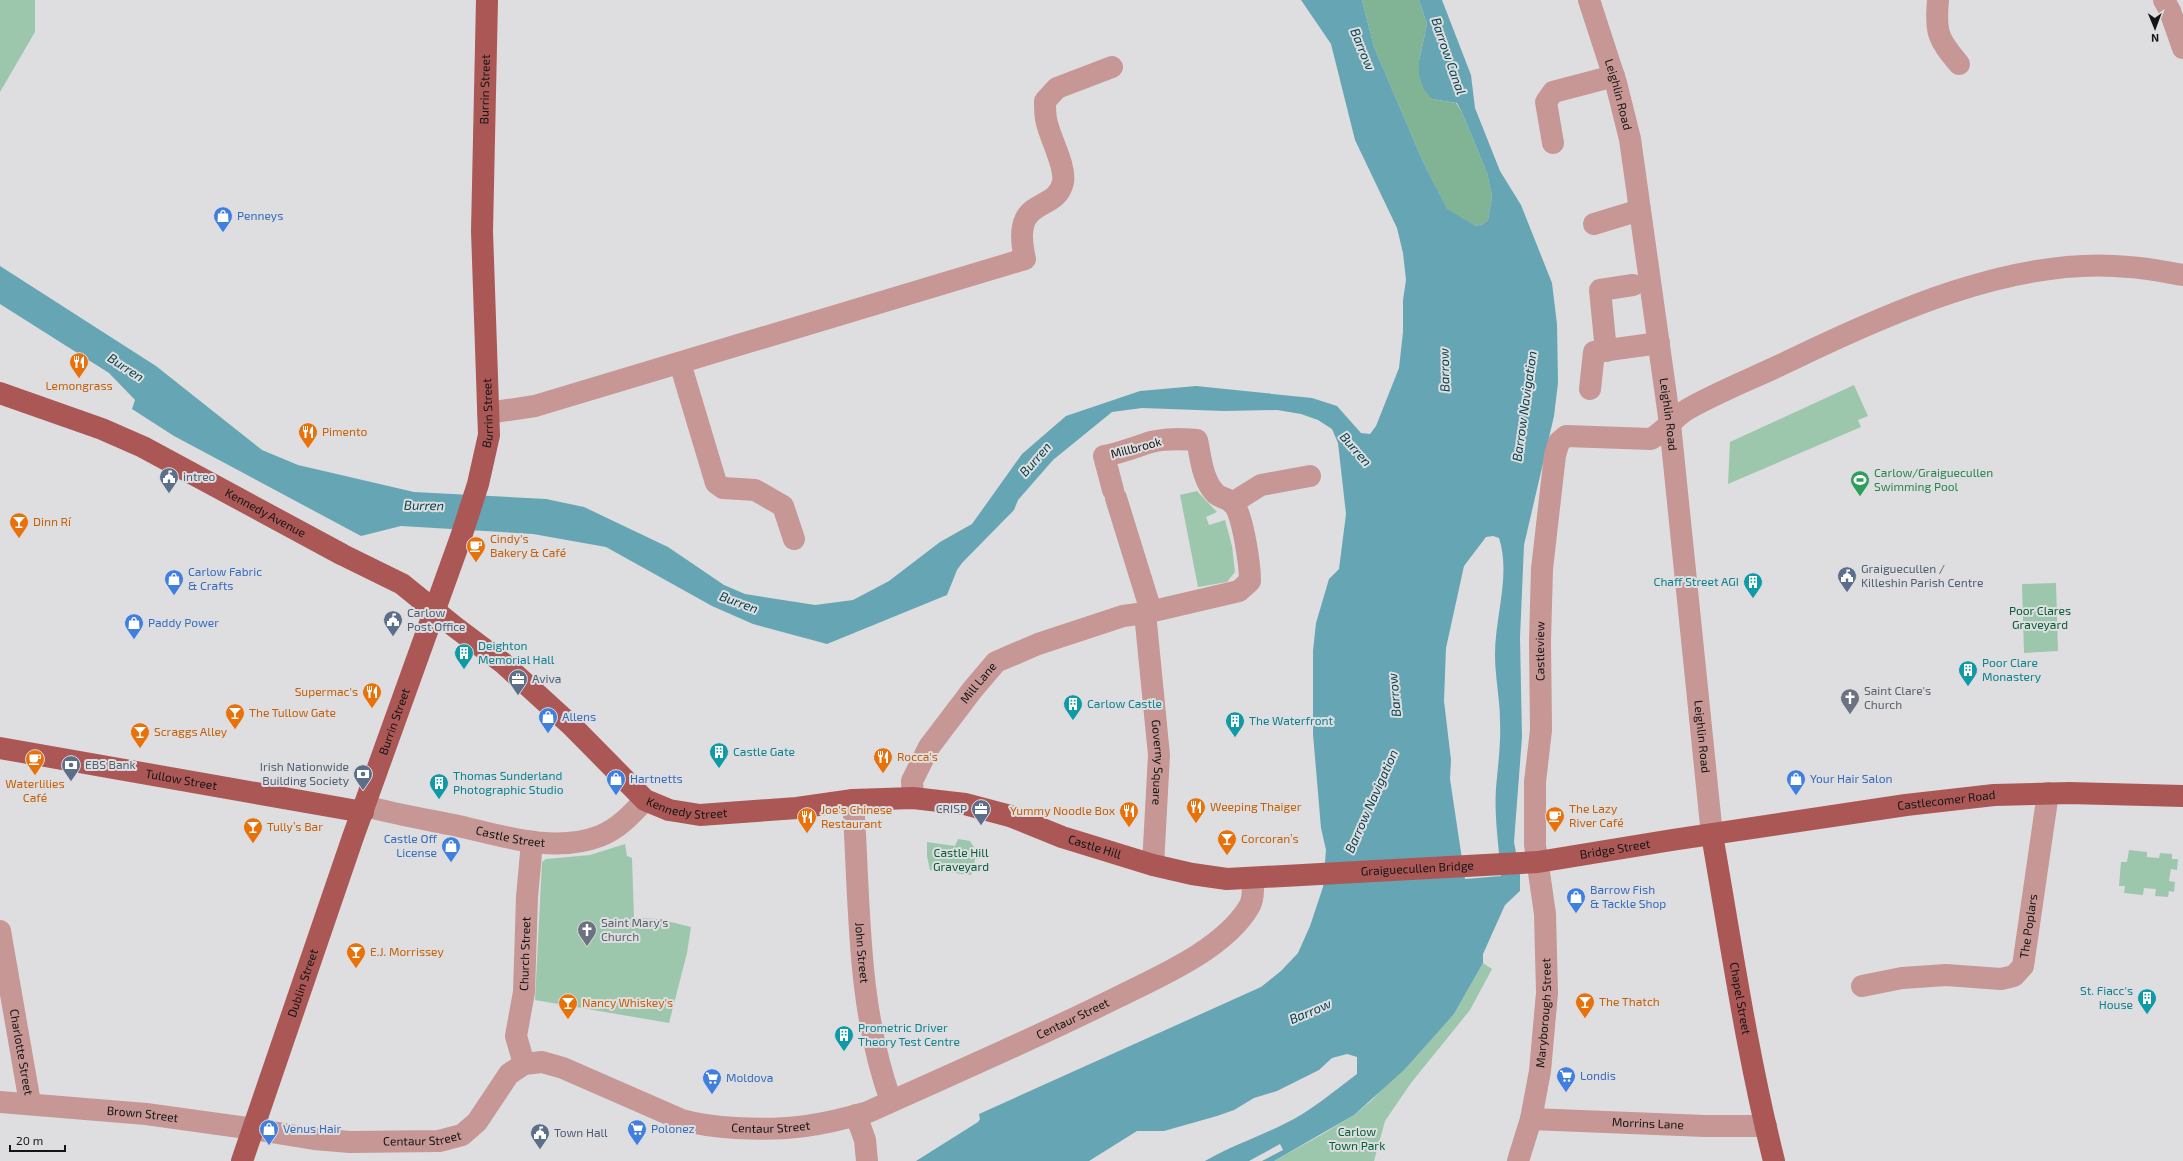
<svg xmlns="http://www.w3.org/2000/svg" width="2183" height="1161" viewBox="0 0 2183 1161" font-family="'Exo 2',sans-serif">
  <rect width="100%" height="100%" fill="#dedee0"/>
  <path fill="#9dc7ad" d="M0,0H35V32L0,92Z
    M1854,385L1868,416L1858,420L1861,427L1728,484L1730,442Z
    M1197,491L1217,512L1206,517L1209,525L1225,520L1232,546L1235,572L1227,582L1198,587L1180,495Z
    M2056,583L2058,651L2024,653L2022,584Z
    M958,839L970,841L977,852L971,875L930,870L927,856V842L955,846Z
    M625,844L627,856L632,858L634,918L659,919L691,927L687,953L669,1023L535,1000L542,862L546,859L590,855Z
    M2129,850L2147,852V857L2159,858L2160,853L2172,854V859H2178L2177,870L2171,869L2169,881L2175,882L2174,892L2169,891L2168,897L2155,896L2156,889L2144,888L2143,895L2124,893L2125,886H2119L2121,862H2127Z
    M1483,963L1492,969L1470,1010L1411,1083L1385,1121L1374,1161H1274L1321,1135L1354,1115L1372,1100L1454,1014Z"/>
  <path fill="#81b395" d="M1362,0H1419L1427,24L1419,61L1432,99L1456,103L1462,112L1487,173L1492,196L1488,220L1483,224L1476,226L1447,210L1424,164L1374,47Z"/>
  <path fill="#66a6b4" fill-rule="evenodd" d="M1301,0H1362L1374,47L1424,164L1447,209L1476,226L1483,224L1488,220L1492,196L1487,173L1462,112L1457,103L1432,99L1424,89L1419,75V61L1427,24L1419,0H1442L1471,75L1475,108L1500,171L1521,205L1552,283L1557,324L1558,383L1554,416L1524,545L1520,638L1522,737L1514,842L1520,874V891L1505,905L1483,954V963L1454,1014L1404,1070L1354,1115L1274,1161H1205C1231,1146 1259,1137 1286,1123C1311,1111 1334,1091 1357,1074V1057L1347,1054L1332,1058L1319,1070L1277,1091L1254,1098L1234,1110L1217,1116L1164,1131H1137L1089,1161H916L978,1122L980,1119L979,1114L1261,987L1281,971L1298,953L1310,926L1323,887L1326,850L1321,828L1313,734V651L1316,623L1329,579L1339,569L1346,514L1338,443L1332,429L1318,420L1301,414L1277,410L1224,411L1142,408L1112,412L1053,460L1018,500L1014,510L962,563L957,570L947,595L827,644L753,624L712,606L606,547L533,534L401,526L361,536L174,436L132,409L135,400L109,373L0,304V266L156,366L262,450L298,465L414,492L546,499L584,507L668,547L724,585L745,594L815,605L853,600L889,581L940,542L972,524L1022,454L1066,416L1140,391L1196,386L1312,398L1337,406L1361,433L1370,434L1376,426L1399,368L1403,332V300L1406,280L1403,253L1397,228L1355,140L1331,44ZM1493,536L1499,538C1511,575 1495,616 1495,655C1495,677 1500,699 1500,721C1501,744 1498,765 1496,788C1494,817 1499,847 1501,876L1465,879L1450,779L1451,760L1444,701L1446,648L1464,566L1486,537Z"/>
  <path fill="#dedee0" d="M1280,1144L1283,1150L1262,1161H1249Z"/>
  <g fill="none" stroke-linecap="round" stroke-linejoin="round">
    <g stroke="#c69794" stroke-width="22">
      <path id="s1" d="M1589,0L1616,83L1630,139L1670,424L1712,835"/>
      <path d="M1938,0C1935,33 1938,39 1959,64"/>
      <path d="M2164,0L2170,11L2183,48"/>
      <path d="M1553,143L1546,102L1553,92L1614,76"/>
      <path d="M1594,224L1640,210"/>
      <path d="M1606,351L1600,290L1633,285"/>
      <path d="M680,363L716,483L723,488L755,490L783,506L794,539"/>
      <path d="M1590,389L1594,352L1659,343"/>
      <path d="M488,413L535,406L1025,259C1010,193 1056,215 1063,182C1066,165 1049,137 1046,119C1045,113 1045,107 1045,101L1057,88L1112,67"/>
      <path d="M1116,498L1151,611"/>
      <path d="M1232,503L1261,485L1310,476"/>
      <path id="s2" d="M1145,613L1159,755L1153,865"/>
      <path id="s3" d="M913,798L912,781L929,747L973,689L996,662L1038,644L1123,616L1145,613L1239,591L1250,581C1250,565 1243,515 1233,503C1229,499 1221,498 1216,494C1202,480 1201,458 1197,440C1182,439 1166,438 1151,442C1135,447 1121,453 1104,456L1113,490"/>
      <path id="s4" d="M853,800C860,901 856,1005 891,1101"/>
      <path id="s5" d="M365,806C394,814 424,819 454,825C500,835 553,854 600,836C618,829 632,814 645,800"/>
      <path id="s6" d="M0,931L30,1103"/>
      <path id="s7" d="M1862,986L1902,978L1946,975L2001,979L2014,976L2023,966L2048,793"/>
      <path id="s8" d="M524,1064L516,1036L524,992L527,897L532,842"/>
      <path id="s9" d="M0,1102L146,1114L254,1129L314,1139L350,1142L439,1141L462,1135L477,1122L509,1074L524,1064L542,1062L563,1068L682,1120C700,1125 718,1127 736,1128C787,1131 820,1126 868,1112C952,1074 1036,1038 1118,997C1160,976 1224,949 1249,907C1254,899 1253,887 1253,878"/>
      <path d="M856,1115L865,1140L867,1161"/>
      <path id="s10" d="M1531,1119L1705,1126H1766"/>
      <path id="s11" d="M1518,1161L1531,1119L1540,1071L1547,993L1545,914L1535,845V782L1541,730L1540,642L1542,569L1555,455L1559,442L1566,436L1651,439C1665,431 1674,417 1688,409C1720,391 1756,377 1789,361C1888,313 2017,255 2129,267C2147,268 2165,272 2183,275"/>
    </g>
    <g stroke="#aa5756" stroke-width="22">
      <path id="s12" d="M0,393L102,429L143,447L343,555L402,584L455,627L503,663L573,727L645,800L669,810L700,815L797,808L853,800L913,798L965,804L1010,816L1062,837L1153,865L1192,874L1227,879L1538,862L1672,840L1906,805L1994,795L2069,793L2183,796"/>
      <path id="s13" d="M0,748L363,812"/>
      <path id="s14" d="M1712,835C1731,943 1747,1054 1774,1161"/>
      <path id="s15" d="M242,1161L353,837L461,537L478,484L489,435L482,231L487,0"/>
    </g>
  </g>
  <defs>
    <symbol id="shop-pin" viewBox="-11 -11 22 30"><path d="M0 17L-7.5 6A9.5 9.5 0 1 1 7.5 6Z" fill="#3f7fe0" stroke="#dedee0"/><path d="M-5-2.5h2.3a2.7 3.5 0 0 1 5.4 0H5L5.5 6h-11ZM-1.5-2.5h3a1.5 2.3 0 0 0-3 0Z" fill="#fff"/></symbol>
    <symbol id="restaurant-pin" viewBox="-11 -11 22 30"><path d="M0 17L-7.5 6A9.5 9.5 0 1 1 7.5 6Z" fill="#e8710a" stroke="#dedee0"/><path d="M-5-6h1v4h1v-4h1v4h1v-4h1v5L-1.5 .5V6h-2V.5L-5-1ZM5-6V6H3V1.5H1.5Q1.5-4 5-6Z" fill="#fff"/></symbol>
    <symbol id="civic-pin" viewBox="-11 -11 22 30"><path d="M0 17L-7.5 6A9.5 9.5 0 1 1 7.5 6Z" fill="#5c6f8a" stroke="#dedee0"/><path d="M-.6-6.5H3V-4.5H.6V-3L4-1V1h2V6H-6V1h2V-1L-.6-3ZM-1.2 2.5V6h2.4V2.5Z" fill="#fff"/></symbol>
    <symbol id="stadium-pin" viewBox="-11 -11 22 30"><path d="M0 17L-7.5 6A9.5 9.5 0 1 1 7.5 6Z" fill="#2e9e5b" stroke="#dedee0"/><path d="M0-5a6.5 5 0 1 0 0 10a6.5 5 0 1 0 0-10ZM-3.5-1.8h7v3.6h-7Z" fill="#fff"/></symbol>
    <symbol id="bar-pin" viewBox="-11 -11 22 30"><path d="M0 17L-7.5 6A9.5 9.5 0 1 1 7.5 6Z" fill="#e8710a" stroke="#dedee0"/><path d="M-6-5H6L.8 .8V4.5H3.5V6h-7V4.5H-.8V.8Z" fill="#fff"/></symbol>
    <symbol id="cafe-pin" viewBox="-11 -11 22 30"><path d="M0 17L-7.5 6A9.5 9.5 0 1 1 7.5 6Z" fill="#e8710a" stroke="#dedee0"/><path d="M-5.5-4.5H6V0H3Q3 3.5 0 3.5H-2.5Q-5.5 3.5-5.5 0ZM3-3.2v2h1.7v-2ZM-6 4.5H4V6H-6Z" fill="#fff"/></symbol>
    <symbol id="building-pin" viewBox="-11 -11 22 30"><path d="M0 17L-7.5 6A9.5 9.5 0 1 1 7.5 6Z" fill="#0f9aa8" stroke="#dedee0"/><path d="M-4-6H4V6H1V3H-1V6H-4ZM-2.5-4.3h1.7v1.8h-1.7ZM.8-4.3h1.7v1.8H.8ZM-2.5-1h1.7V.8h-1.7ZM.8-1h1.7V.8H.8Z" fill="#fff"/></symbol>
    <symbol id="office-pin" viewBox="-11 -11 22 30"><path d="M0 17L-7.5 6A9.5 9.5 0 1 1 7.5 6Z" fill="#5c6f8a" stroke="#dedee0"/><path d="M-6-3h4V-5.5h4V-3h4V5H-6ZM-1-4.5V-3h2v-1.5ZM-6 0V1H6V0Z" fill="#fff"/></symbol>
    <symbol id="church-pin" viewBox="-11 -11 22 30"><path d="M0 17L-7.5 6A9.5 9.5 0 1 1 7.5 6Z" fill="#6b7280" stroke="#dedee0"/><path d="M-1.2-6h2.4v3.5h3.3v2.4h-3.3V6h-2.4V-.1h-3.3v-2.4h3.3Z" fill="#fff"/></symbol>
    <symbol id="bank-pin" viewBox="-11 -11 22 30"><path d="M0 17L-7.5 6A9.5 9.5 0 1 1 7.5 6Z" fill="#5c6f8a" stroke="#dedee0"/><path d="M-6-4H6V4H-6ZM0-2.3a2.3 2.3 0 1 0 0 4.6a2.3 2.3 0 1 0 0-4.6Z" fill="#fff"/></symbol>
    <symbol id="supermarket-pin" viewBox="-11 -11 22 30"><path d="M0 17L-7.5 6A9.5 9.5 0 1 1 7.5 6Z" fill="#3f7fe0" stroke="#dedee0"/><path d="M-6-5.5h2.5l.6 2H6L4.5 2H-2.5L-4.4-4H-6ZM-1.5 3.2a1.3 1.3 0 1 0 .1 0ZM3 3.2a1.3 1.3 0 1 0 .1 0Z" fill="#fff"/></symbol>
  </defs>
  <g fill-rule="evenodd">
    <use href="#shop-pin" x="212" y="205" width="22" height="30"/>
    <use href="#restaurant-pin" x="68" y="351" width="22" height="30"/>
    <use href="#restaurant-pin" x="297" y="421" width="22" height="30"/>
    <use href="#civic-pin" x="158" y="466" width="22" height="30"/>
    <use href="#stadium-pin" x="1849" y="469" width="22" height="30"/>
    <use href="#bar-pin" x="8" y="511" width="22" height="30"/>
    <use href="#cafe-pin" x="465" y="535" width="22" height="30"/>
    <use href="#civic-pin" x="1836" y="565" width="22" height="30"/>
    <use href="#shop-pin" x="163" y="568" width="22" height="30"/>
    <use href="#building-pin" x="1742" y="571" width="22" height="30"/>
    <use href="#civic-pin" x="382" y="609" width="22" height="30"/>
    <use href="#shop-pin" x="123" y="612" width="22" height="30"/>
    <use href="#building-pin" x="453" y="642" width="22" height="30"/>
    <use href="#building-pin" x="1957" y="659" width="22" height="30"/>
    <use href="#office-pin" x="507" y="668" width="22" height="30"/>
    <use href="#restaurant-pin" x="361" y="681" width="22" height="30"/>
    <use href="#church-pin" x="1839" y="687" width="22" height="30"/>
    <use href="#building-pin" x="1062" y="693" width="22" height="30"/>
    <use href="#bar-pin" x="224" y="702" width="22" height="30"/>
    <use href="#shop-pin" x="537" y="706" width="22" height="30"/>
    <use href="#building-pin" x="1224" y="710" width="22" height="30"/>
    <use href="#bar-pin" x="129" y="721" width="22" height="30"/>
    <use href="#building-pin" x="708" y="741" width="22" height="30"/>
    <use href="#restaurant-pin" x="872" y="746" width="22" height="30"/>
    <use href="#cafe-pin" x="24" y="748" width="22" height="30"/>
    <use href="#bank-pin" x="60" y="754" width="22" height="30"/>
    <use href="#bank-pin" x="352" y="763" width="22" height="30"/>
    <use href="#shop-pin" x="605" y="768" width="22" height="30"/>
    <use href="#shop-pin" x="1785" y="768" width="22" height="30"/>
    <use href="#building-pin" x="428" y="772" width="22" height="30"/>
    <use href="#restaurant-pin" x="1185" y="796" width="22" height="30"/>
    <use href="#office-pin" x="970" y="798" width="22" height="30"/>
    <use href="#restaurant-pin" x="1118" y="800" width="22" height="30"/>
    <use href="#cafe-pin" x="1544" y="805" width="22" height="30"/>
    <use href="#restaurant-pin" x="796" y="806" width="22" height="30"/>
    <use href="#bar-pin" x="242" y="816" width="22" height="30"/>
    <use href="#bar-pin" x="1216" y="828" width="22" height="30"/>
    <use href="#shop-pin" x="440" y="835" width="22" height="30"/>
    <use href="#shop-pin" x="1565" y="886" width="22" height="30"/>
    <use href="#church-pin" x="576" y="919" width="22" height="30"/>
    <use href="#bar-pin" x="345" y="941" width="22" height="30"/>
    <use href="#building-pin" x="2136" y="987" width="22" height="30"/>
    <use href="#bar-pin" x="1574" y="991" width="22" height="30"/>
    <use href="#bar-pin" x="557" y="992" width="22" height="30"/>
    <use href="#building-pin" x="833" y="1024" width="22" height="30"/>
    <use href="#supermarket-pin" x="1555" y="1065" width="22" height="30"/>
    <use href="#supermarket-pin" x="701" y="1067" width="22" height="30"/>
    <use href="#shop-pin" x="258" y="1118" width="22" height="30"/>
    <use href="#supermarket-pin" x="626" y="1118" width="22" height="30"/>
    <use href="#civic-pin" x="529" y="1122" width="22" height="30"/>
  </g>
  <g text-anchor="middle" stroke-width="4" stroke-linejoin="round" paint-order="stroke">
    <g font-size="12" fill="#141414" stroke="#dedee0">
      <text dy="4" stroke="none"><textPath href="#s15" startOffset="1113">Burrin Street</textPath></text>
      <text dy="4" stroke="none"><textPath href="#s1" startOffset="99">Leighlin Road</textPath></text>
      <text dy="4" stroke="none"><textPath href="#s15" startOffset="789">Burrin Street</textPath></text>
      <text dy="4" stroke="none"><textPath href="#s1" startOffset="423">Leighlin Road</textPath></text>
      <text transform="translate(1136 448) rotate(-15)" y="4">Millbrook</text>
      <text dy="4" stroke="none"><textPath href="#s12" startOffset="292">Kennedy Avenue</textPath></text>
      <text dy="4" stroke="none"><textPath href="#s11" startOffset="514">Castleview</textPath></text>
      <text dy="4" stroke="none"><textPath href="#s3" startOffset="136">Mill Lane</textPath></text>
      <text dy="4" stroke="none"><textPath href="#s15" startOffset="465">Burrin Street</textPath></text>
      <text dy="4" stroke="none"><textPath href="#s1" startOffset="747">Leighlin Road</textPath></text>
      <text dy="4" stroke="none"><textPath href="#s2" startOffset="150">Governy Square</textPath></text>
      <text dy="4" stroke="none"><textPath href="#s13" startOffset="184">Tullow Street</textPath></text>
      <text dy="4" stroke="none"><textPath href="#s12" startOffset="2093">Castlecomer Road</textPath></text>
      <text dy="4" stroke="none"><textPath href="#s12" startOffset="815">Kennedy Street</textPath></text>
      <text dy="4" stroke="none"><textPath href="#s5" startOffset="149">Castle Street</textPath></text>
      <text dy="4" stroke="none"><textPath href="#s12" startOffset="1232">Castle Hill</textPath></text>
      <text dy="4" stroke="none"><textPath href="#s12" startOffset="1758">Bridge Street</textPath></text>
      <text dy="4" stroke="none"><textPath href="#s12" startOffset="1559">Graiguecullen Bridge</textPath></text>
      <text dy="4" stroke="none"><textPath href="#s7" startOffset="207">The Poplars</textPath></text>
      <text dy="4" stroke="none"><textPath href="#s4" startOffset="153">John Street</textPath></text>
      <text dy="4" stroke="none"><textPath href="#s8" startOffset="112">Church Street</textPath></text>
      <text dy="4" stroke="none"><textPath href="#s15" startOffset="188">Dublin Street</textPath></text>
      <text dy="4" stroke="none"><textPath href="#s14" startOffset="166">Chapel Street</textPath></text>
      <text dy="4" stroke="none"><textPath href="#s11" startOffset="151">Maryborough Street</textPath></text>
      <text dy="4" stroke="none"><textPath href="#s9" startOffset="1144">Centaur Street</textPath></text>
      <text dy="4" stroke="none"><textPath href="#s6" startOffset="123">Charlotte Street</textPath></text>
      <text dy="4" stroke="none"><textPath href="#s9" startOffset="143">Brown Street</textPath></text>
      <text dy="4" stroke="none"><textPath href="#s10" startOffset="117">Morrins Lane</textPath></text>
      <text dy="4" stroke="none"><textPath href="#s9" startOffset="820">Centaur Street</textPath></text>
      <text dy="4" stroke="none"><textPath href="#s9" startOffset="425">Centaur Street</textPath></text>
    </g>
    <g font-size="12" fill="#366cbe" stroke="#dedee0" text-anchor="start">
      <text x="237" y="220">Penneys</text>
      <text x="188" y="576">Carlow Fabric<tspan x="188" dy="14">&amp; Crafts</tspan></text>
      <text x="148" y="627">Paddy Power</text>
      <text x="562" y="721">Allens</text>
      <text x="630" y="783">Hartnetts</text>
      <text x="1810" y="783">Your Hair Salon</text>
      <text x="437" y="843" text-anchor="end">Castle Off<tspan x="437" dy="14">License</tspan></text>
      <text x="1590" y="894">Barrow Fish<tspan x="1590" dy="14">&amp; Tackle Shop</tspan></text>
      <text x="1580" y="1080">Londis</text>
      <text x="726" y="1082">Moldova</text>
      <text x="283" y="1133">Venus Hair</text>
      <text x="651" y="1133">Polonez</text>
    </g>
    <g font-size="12" fill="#c56008" stroke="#dedee0" text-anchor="start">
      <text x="79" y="390" text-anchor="middle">Lemongrass</text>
      <text x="322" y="436">Pimento</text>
      <text x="33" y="526">Dinn Rí</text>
      <text x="490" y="543">Cindy's<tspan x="490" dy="14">Bakery &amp; Café</tspan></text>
      <text x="358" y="696" text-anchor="end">Supermac's</text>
      <text x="249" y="717">The Tullow Gate</text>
      <text x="154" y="736">Scraggs Alley</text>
      <text x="897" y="761">Rocca's</text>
      <text x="35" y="788" text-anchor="middle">Waterlilies<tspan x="35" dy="14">Café</tspan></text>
      <text x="1210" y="811">Weeping Thaiger</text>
      <text x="1569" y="813">The Lazy<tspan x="1569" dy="14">River Café</tspan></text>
      <text x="821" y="814">Joe's Chinese<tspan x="821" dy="14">Restaurant</tspan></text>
      <text x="1115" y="815" text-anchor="end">Yummy Noodle Box</text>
      <text x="267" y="831">Tully’s Bar</text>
      <text x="1241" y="843">Corcoran’s</text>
      <text x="370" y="956">E.J. Morrissey</text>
      <text x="1599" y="1006">The Thatch</text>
      <text x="582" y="1007">Nancy Whiskey's</text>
    </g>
    <g font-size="12" fill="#27864d" stroke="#dedee0" text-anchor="start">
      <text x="1874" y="477">Carlow/Graiguecullen<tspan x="1874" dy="14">Swimming Pool</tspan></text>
    </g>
    <g font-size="12" fill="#4e5e75" stroke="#dedee0" text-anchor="start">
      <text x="183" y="481">intreo</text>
      <text x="1861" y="573">Graiguecullen /<tspan x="1861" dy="14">Killeshin Parish Centre</tspan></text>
      <text x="407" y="617">Carlow<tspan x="407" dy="14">Post Office</tspan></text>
      <text x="532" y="683">Aviva</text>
      <text x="85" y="769">EBS Bank</text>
      <text x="349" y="771" text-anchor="end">Irish Nationwide<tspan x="349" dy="14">Building Society</tspan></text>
      <text x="967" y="813" text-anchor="end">CRISP</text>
      <text x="554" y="1137">Town Hall</text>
    </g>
    <g font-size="12" fill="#0d838f" stroke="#dedee0" text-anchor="start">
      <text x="1739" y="586" text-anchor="end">Chaff Street AGI</text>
      <text x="478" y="650">Deighton<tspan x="478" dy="14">Memorial Hall</tspan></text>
      <text x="1982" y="667">Poor Clare<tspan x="1982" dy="14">Monastery</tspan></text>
      <text x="1087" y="708">Carlow Castle</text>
      <text x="1249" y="725">The Waterfront</text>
      <text x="733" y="756">Castle Gate</text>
      <text x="453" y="780">Thomas Sunderland<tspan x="453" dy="14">Photographic Studio</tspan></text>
      <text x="2133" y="995" text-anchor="end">St. Fiacc's<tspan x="2133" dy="14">House</tspan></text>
      <text x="858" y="1032">Prometric Driver<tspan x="858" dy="14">Theory Test Centre</tspan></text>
    </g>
    <g font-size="12" fill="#035e39" stroke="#dedee0">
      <text x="2040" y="615">Poor Clares<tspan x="2040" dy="14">Graveyard</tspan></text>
      <text x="961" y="857">Castle Hill<tspan x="961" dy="14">Graveyard</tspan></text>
      <text x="1357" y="1136">Carlow<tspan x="1357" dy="14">Town Park</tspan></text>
    </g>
    <g font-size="12" fill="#5b616d" stroke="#dedee0" text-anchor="start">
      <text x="1864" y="695">Saint Clare's<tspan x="1864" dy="14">Church</tspan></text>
      <text x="601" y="927">Saint Mary's<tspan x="601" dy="14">Church</tspan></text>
    </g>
    <g font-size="13" font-style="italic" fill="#03414c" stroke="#dedee0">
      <text transform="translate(1363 49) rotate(68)" y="5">Barrow</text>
      <text transform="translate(1449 56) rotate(71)" y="5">Barrow Canal</text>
      <text transform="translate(126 367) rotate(33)" y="5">Burren</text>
      <text transform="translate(1444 370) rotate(-91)" y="5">Barrow</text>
      <text transform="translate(1524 406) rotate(-82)" y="5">Barrow Navigation</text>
      <text transform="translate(1356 449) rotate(49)" y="5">Burren</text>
      <text transform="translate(1035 459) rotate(-49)" y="5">Burren</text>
      <text transform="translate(424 505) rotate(1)" y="5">Burren</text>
      <text transform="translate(739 602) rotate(20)" y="5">Burren</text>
      <text transform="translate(1394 695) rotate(-95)" y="5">Barrow</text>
      <text transform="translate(1371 801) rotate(-66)" y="5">Barrow Navigation</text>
      <text transform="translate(1310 1011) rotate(-23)" y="5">Barrow</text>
    </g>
  </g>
  <g transform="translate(2155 28) rotate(179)" stroke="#dedee0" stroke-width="3" paint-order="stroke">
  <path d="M0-3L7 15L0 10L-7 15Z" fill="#141414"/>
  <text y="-6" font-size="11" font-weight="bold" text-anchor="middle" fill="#141414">N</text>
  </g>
  <path d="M10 1145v6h55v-6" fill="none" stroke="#141414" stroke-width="2"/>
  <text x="16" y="1145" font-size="12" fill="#141414" stroke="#dedee0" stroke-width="3" paint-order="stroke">20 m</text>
</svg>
